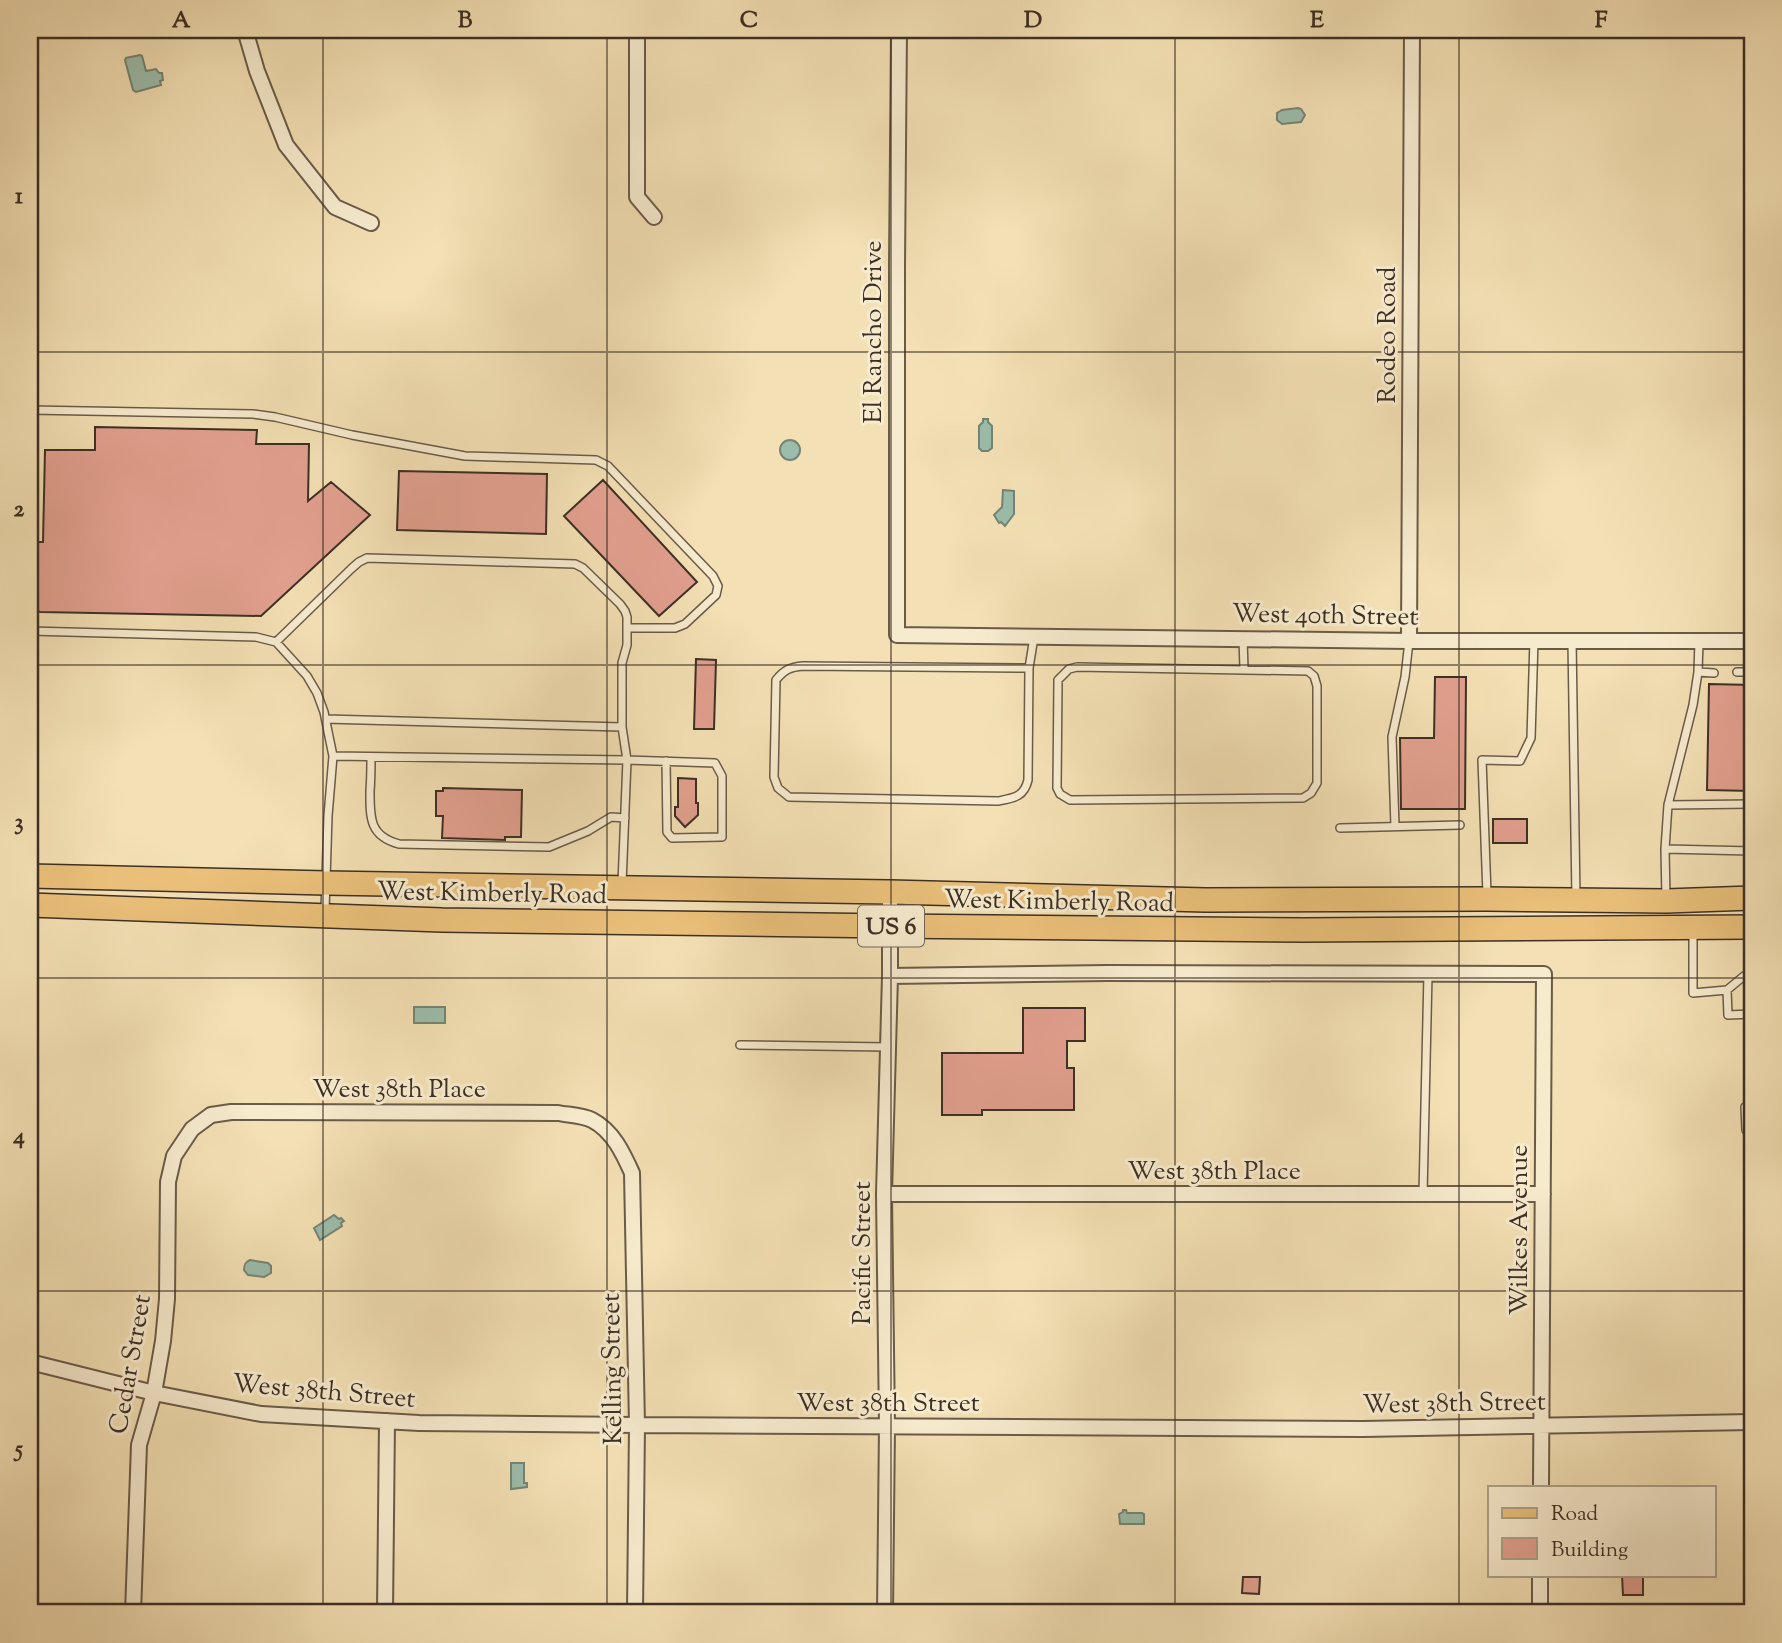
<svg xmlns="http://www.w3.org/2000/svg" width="1782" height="1643" viewBox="0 0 1782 1643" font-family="'Sorts Mill Goudy',serif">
  <rect width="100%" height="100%" fill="#f3e0b4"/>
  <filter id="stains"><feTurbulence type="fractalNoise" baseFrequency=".00286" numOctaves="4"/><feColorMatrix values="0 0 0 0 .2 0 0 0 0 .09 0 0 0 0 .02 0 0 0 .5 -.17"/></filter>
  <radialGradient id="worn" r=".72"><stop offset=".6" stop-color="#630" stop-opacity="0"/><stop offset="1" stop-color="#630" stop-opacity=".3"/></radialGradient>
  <path fill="#9bbdab" stroke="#758475" stroke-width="2" d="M140,55L142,56L146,71L156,69L159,73H162L163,80L160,81L161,85L136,92L133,90L125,60L126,58Z
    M1298,108L1301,109L1305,115L1301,122L1282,124L1277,120V113L1282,110Z
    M983,419H988V422L992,426V448L988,451H982L979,448V426L983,422Z
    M780 450a10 10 0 1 1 20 0a10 10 0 1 1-20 0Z
    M1003,490L1014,491V514L1005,526L1001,522L999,523L994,515L1002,507Z
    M414,1007H445V1023H414Z
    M334,1215L339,1219L341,1218L344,1221L341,1223L342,1226L320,1240L314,1228Z
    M250,1260L268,1263L271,1266V1273L264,1277L248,1275L244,1270C244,1265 245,1262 250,1260Z
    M511,1463H524V1483H527V1487L511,1489Z
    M1123,1510H1126L1127,1513H1142L1144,1514V1524H1120L1119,1514L1123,1512Z"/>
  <path fill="#e2a08f" stroke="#3d2f25" stroke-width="2" d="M95,427L257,430L256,444H309L308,501L331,482L370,515L261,616L40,612L31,606L30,542H43L45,450H95Z
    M399,471L547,474L546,534L397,530Z
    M603,480L697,582L659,616L564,516Z
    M696,659L716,660L714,729H694Z
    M1435,677H1466L1465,809H1401L1400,738H1434Z
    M1709,684L1752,685V791L1707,790Z
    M678,778L696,779V803H698V815L685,827L675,816V807H678Z
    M443,788L522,790L521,837H505V840L442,838L443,816H436V791H443Z
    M1493,819H1527V843H1493Z
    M1023,1008H1085V1041H1067V1068H1074V1110H982V1115H942V1053H1023Z
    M1622,1575H1643V1595H1623Z
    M1243,1577H1260L1259,1594L1242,1593Z"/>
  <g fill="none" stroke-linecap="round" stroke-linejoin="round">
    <defs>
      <path id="lane" d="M30,410L253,414L275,417L352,435L465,456L596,460L608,466L713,576L718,586L716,595L685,624L675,628H627
        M30,631L256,637L276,642L351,569L359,562L367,558L575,564L583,568L620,604L625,611L627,617V645L622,663V727L627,760L622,884
        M1243,638L1244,669
        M1572,641L1576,898
        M276,642L307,676L317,693L324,712L333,756L328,816L325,911
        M803,666L1029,668L1028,780C1024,797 1014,798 998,801L789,797L778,788L774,777L776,680C784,670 790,667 803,666Z
        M1077,667L1308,671L1314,676L1317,686V783L1311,793L1303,798L1070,800L1060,794L1057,788L1058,680L1069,669Z
        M1029,668L1034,637
        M1698,672L1714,673
        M1737,672H1752
        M326,719L622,727
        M333,756L627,760L715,763L722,776V837L672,838L667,832L666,761
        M371,757C371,768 371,779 370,791C370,817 369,836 399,844L549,847L588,831L611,817L625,818
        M1668,805L1752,804
        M1395,826L1392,737L1405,677L1409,641
        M1340,828L1460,825
        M1665,849L1752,851
        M1487,894L1482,760L1520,761L1531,738L1534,640
        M1666,898L1665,849L1668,805L1693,705L1698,672L1699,641
        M1752,931V984
        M1693,932V993L1727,990L1728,1015L1752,1014
        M1727,990L1744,976H1752
        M1752,1002V1010
        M740,1045L888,1047
        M30,1076L32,977
        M1746,1130L1745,1107H1752
        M1423,1194L1428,974"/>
      <path id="street" d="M245,30L257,71L286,145L335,207L371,223
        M637,30V197L654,217
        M899,30L897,266V635L1409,641H1752
        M1409,641L1412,30
        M890,976L1107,973L1544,974L1541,1487
        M884,1194H1543
        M30,1362L154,1393L261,1414L419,1423L637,1425L1363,1429L1752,1422
        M133,1613L139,1445L154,1393L163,1341L167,1299L168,1182L174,1156L192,1129L211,1115L231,1112L558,1113C568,1115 582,1115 592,1120C613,1131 623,1153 632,1173L637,1425L635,1613
        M385,1613L387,1421
        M885,1613L887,1426L884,1194L890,976V892
        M1540,1613V1575"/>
      <path id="primary" d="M30,876L326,883L890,892L1206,900L1487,899L1666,901L1752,898
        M30,905L442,920L890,926L1303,930L1752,927"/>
    </defs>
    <use href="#lane" stroke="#6a5b49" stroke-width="10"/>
    <use href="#street" stroke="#6a5b49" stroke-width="18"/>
    <use href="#primary" stroke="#3d2f25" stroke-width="26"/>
    <use href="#lane" stroke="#f7ebce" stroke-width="7"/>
    <use href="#street" stroke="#f7ebce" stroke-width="14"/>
    <use href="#primary" stroke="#eac07a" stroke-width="23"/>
  </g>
  <path fill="none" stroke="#3d2f25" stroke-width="2" stroke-opacity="0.55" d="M323,30V1613M607,30V1613M891,30V1613M1175,30V1613M1459,30V1613M30,352H1752M30,665H1752M30,978H1752M30,1291H1752"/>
  <g text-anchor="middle" stroke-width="6" stroke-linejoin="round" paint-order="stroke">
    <rect fill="#f7ebce" stroke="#756758" stroke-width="2" x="858" y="905.5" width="66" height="41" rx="5"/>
    <g font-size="24" font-weight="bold" fill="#3d2f25">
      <text x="891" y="934">US 6</text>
    </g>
    <g font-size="26" fill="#3d2f25" stroke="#f7ebce">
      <text transform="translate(872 332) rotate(-90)" y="9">El Rancho Drive</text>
      <text transform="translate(1386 335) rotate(-90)" y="9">Rodeo Road</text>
      <text transform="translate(1325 614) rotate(1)" y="9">West 40th Street</text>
      <text transform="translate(492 892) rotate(1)" y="9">West Kimberly Road</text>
      <text transform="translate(1059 900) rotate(1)" y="9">West Kimberly Road</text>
      <text x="399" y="1097">West 38th Place</text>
      <text x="1214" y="1179">West 38th Place</text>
      <text transform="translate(1518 1230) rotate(-90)" y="9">Wilkes Avenue</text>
      <text transform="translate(861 1253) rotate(-90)" y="9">Pacific Street</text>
      <text transform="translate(129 1364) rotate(-80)" y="9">Cedar Street</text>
      <text transform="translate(611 1369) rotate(-91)" y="9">Kelling Street</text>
      <text transform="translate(324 1390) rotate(5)" y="9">West 38th Street</text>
      <text x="888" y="1411">West 38th Street</text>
      <text transform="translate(1454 1402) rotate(-1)" y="9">West 38th Street</text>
    </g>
  </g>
  <rect width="1782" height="1643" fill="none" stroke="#f3e0b4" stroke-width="77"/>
  <rect x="1488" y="1486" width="228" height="91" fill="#f7ebce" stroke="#ada08a" stroke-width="2"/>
  <rect x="1502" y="1508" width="35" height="10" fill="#eac07a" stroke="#ada08a" stroke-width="2"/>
  <text x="1551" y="1520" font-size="21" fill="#3d2f25">Road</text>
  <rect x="1502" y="1538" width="35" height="21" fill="#e2a08f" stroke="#ada08a" stroke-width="2"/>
  <text x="1551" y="1556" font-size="21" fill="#3d2f25">Building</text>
  <rect x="38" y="38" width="1706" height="1566" fill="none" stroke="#3d2f25" stroke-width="2.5"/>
  <g font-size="23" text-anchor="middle" font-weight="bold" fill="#3d2f25">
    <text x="181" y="27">A</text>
    <text x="465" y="27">B</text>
    <text x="749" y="27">C</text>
    <text x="1033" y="27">D</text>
    <text x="1317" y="27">E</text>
    <text x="1601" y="27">F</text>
    <text x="19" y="203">1</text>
    <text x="19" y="516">2</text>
    <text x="19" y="829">3</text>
    <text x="19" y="1143">4</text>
    <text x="19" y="1456">5</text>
  </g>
  <rect width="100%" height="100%" filter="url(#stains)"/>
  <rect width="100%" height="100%" fill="url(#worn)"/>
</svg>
